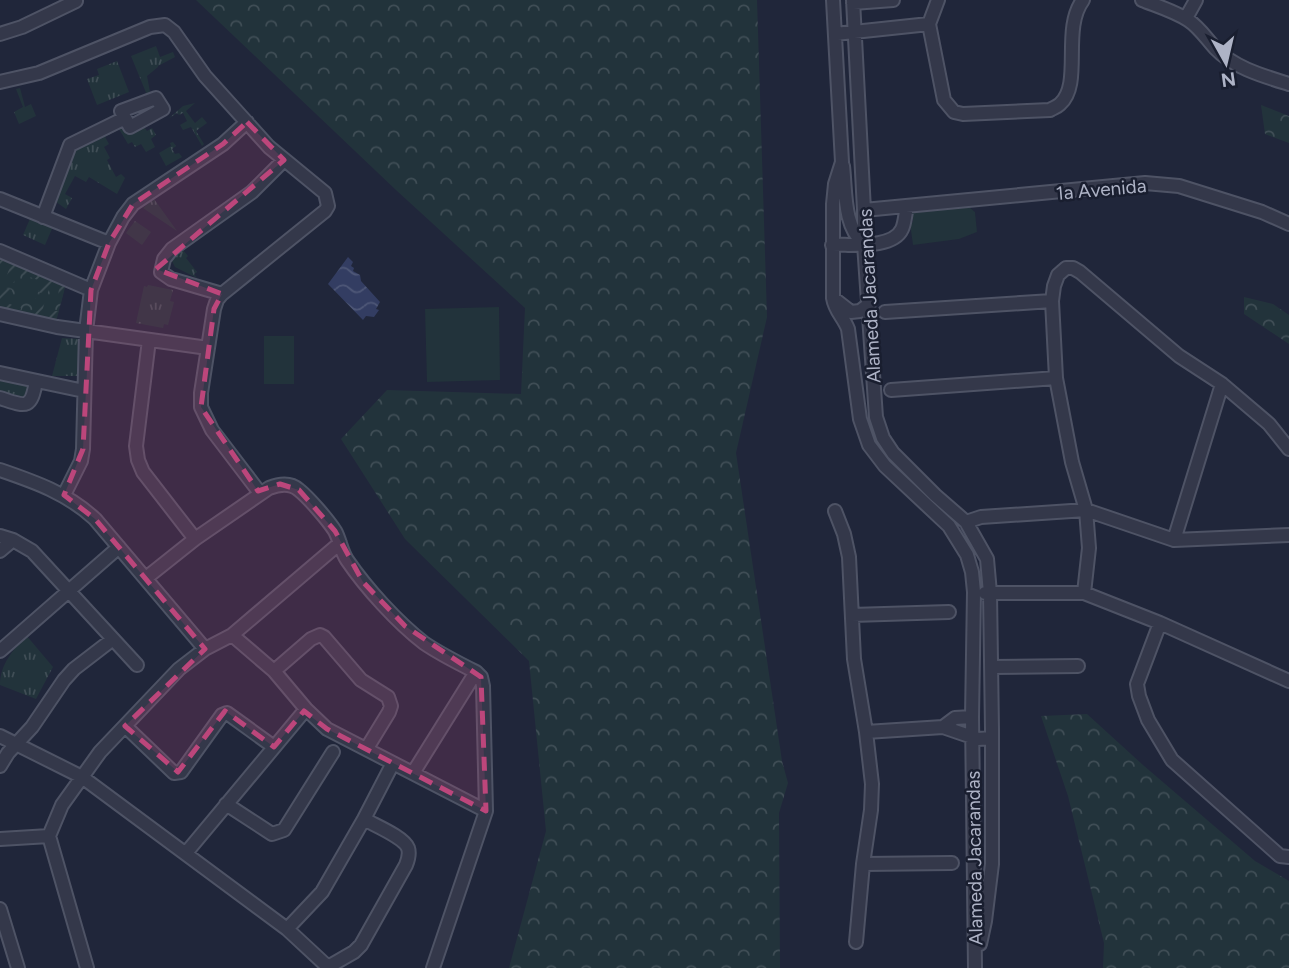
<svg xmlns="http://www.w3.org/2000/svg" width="1289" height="968" viewBox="0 0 1289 968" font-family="Figtree,sans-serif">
  <defs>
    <pattern id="grass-tufts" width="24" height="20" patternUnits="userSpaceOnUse" patternTransform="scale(1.75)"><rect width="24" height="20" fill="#22333b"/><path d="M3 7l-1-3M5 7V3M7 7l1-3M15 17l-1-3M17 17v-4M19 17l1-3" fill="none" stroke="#404e56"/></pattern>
    <pattern id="forest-crowns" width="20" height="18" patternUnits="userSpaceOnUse" patternTransform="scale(1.75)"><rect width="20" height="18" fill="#22333b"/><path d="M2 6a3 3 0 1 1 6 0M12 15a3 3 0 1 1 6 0" fill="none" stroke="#404e56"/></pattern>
    <pattern id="garden-furrows" width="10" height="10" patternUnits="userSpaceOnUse" patternTransform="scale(1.75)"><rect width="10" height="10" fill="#22333b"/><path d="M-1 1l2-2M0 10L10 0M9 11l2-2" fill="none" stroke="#404e56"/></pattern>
    <pattern id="water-waves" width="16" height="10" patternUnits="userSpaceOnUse" patternTransform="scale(1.75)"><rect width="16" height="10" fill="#333d62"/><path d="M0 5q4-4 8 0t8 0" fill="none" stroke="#4e5777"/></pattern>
  </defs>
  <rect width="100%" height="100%" fill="#20263a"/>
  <path fill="url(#grass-tufts)" d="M156,46L160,57L173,52L175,57L158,66V67L147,76L150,92L147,95L131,56Z
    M117,61L129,92L97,105L87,79L99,75L97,69Z
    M20,88L25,107L31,104L36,116L19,124L14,112L23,107L16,89Z
    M195,103L186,111L195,123L202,117L207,123L196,131L204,144L202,146L191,127L183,130L180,125L187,121L183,113L179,115L177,113L168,119L183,106Z
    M119,126L125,127L129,135L144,127L147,131L152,128L156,135L151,139L155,147L146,152L141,144L135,147L132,142L128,144L119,129L105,137L109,144L104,147L110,158L107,160L116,177L121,174L125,178L117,194L89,177L86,182L75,176L65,194L72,198L66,209L52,199L71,150Z
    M173,142L176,146L172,149L175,154L179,153L182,157L166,166L159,153L171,146L170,143Z
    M154,199L177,231L143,208Z
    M32,214L54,224L45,245L23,235Z
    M135,221L151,232L142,245L126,233Z
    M183,250L188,256L186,258L197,272L194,274L197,278L175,267L171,259Z
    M148,285L173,290L170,301L174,302L168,325L164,324L163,328L136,323L144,286L147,287Z
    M62,338L82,339V376H52Z
    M0,379L32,386L26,399L0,393Z
    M26,635L53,667L36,699L0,685C0,664 13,651 26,635Z"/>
  <path fill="url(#forest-crowns)" d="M196,0H757L767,317L736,453L782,761L788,783L779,813L780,968H509L546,831L529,661L405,539L341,439L387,390L521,394L525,308L396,190Z
    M1261,105L1289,116V143L1265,134Z
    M0,255L66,283L57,318L55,321L0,309Z
    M1244,297L1273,304L1289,315V344L1244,314Z
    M1087,714L1143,765L1255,861L1289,881V968H1103L1104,943L1068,796L1041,716Z"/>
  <path fill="url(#garden-furrows)" d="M0,255L66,283L61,303L57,301L59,289L56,285L51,284L47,295L38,292L41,281L18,273L14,283L5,280L10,267L0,264Z
    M3,287L12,290L7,303L21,308L19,314L0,309V296Z
    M36,298L45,301L42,312L49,314L53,311H59L55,321L25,315L27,310L32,311Z"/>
  <path fill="#22333b" d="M969,207L975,212L977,232L959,239L913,245L910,223L913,222L912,213Z
    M499,307L500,380L427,382L425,309Z
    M264,336H294V384H264Z"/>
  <path fill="url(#water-waves)" d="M348,257L353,262L351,266L354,268L353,271L360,275L361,281L380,302L376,309L379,310L374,317L366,316L363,320L328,284Z"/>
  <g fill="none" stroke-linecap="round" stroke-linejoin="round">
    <defs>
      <path id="minor" d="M833,0L842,162L835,184L833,204V298C835,311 844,318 848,329L860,419L869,445L885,466L949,526L967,555L972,572L974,592L972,717L975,968
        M853,0L864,210V244L876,417L883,438L893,453L935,495L966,522L987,559L990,593L992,730V864L985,921L980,944
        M938,0L929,24L944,100L954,112L963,114L1050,110C1053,108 1057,107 1060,104C1083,84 1061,29 1083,0
        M1142,0C1157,6 1174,11 1188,20C1199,27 1206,38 1215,48C1234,68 1263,76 1289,84
        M853,3L893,0
        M1186,18L1196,0
        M0,34L22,27L76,1
        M835,34L929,24
        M0,82L39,73L150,27L165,25L174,32L205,76L269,147L325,193L328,206L325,211L222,294L217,300L214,309L201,393V407L212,430L260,493
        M843,166C846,191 843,226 864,244
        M0,199L109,243
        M864,210L1145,183L1179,186L1262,212L1289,224
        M43,217L70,145L125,118L130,127L163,109L156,98L121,111L125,118
        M832,245C851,244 893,249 902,229C905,223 905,214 907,207
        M0,251L91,290
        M222,294L171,279L161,272L164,259L172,249L252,192L284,160
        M833,298L851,312L860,311L868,305
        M885,312L1052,301
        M0,314L57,327L208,348
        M149,340L136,446L138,460L143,472L195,539
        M0,373L84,391
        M891,390L1056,378
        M0,398C25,406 31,411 36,381
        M0,470C35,482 67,493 95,519L205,649
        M64,495L81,461L83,449L86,331L91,290L109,243L123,217L133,204L223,144L247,122
        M835,511L844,534L849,557L854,659L866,732L872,784L871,810L863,864L856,942
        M966,522L981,517L1086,510L1174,540L1289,535
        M0,536L13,540L32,551L137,665
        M1174,540L1222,384
        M0,551L13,540
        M146,578L195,539L269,488C279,484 290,482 299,490C309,498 328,520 335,531C340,540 341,551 347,560C366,588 397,622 424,643C440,654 458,663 476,672L481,677L483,686L486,811L433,968
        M985,593H1084L1160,623L1289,681
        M1084,593L1089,548L1086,510L1072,462L1056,378L1052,301L1054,286L1058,275L1066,268H1073L1080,272L1179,356L1222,384L1269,424L1289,449
        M852,615L949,612
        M1160,623L1137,684L1139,696L1148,720L1172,760L1280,856L1289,857
        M232,635L274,671L306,709L327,729L486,811
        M0,651L119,547
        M991,667L1078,666
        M274,671L311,639L320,635L324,637L361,680L388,697L391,706L389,712L367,748
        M125,726L174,773L181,772L222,715L227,713L274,747
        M943,727L955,718L972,717
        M866,732L943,727L978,739L992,738
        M0,736L82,777L287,929L329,968
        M0,766L8,753L32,727L64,680L74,669L113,639
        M413,773L476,672
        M226,804L272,834L284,830L333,752
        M0,839L49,836
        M186,853L306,709
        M863,864L952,863
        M0,909L18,968
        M287,929L322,892L364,819L393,763
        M328,967L354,952L361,945L406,865C408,860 410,854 408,848C404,837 374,825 364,819
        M87,968L49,836L62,805L100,752L179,669L205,649L232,635L340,543"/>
    </defs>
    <use href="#minor" stroke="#4e5365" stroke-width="16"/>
    <use href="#minor" stroke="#34384a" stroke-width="12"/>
  </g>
  <path fill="#bc467b" fill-opacity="0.2" stroke="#bc467b" stroke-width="5" stroke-dasharray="14 9" stroke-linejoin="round" d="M247,122L284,160L156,269L222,294L214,309L201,407L258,491L280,484L299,490L335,531L363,582L405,626L481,677L486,811L327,729L304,711L274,747L225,711L178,772L125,726L205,649L95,519L64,495L83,449L91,290L109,243L133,204L223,144Z"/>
  <g text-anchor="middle" stroke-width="5" stroke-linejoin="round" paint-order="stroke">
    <g font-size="19" fill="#aeb3c6" stroke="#191e2f">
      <text transform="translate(1101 189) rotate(-5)" y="7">1a Avenida</text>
      <text transform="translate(869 296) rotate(-93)" y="7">Alameda Jacarandas</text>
      <text transform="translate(974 858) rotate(-91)" y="7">Alameda Jacarandas</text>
    </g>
  </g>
  <g transform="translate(1226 63) rotate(172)" stroke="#191e2f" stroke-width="5" paint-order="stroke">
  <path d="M0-5L12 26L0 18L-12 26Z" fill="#aeb3c6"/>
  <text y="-10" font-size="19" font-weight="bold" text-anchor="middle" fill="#aeb3c6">N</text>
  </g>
</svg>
